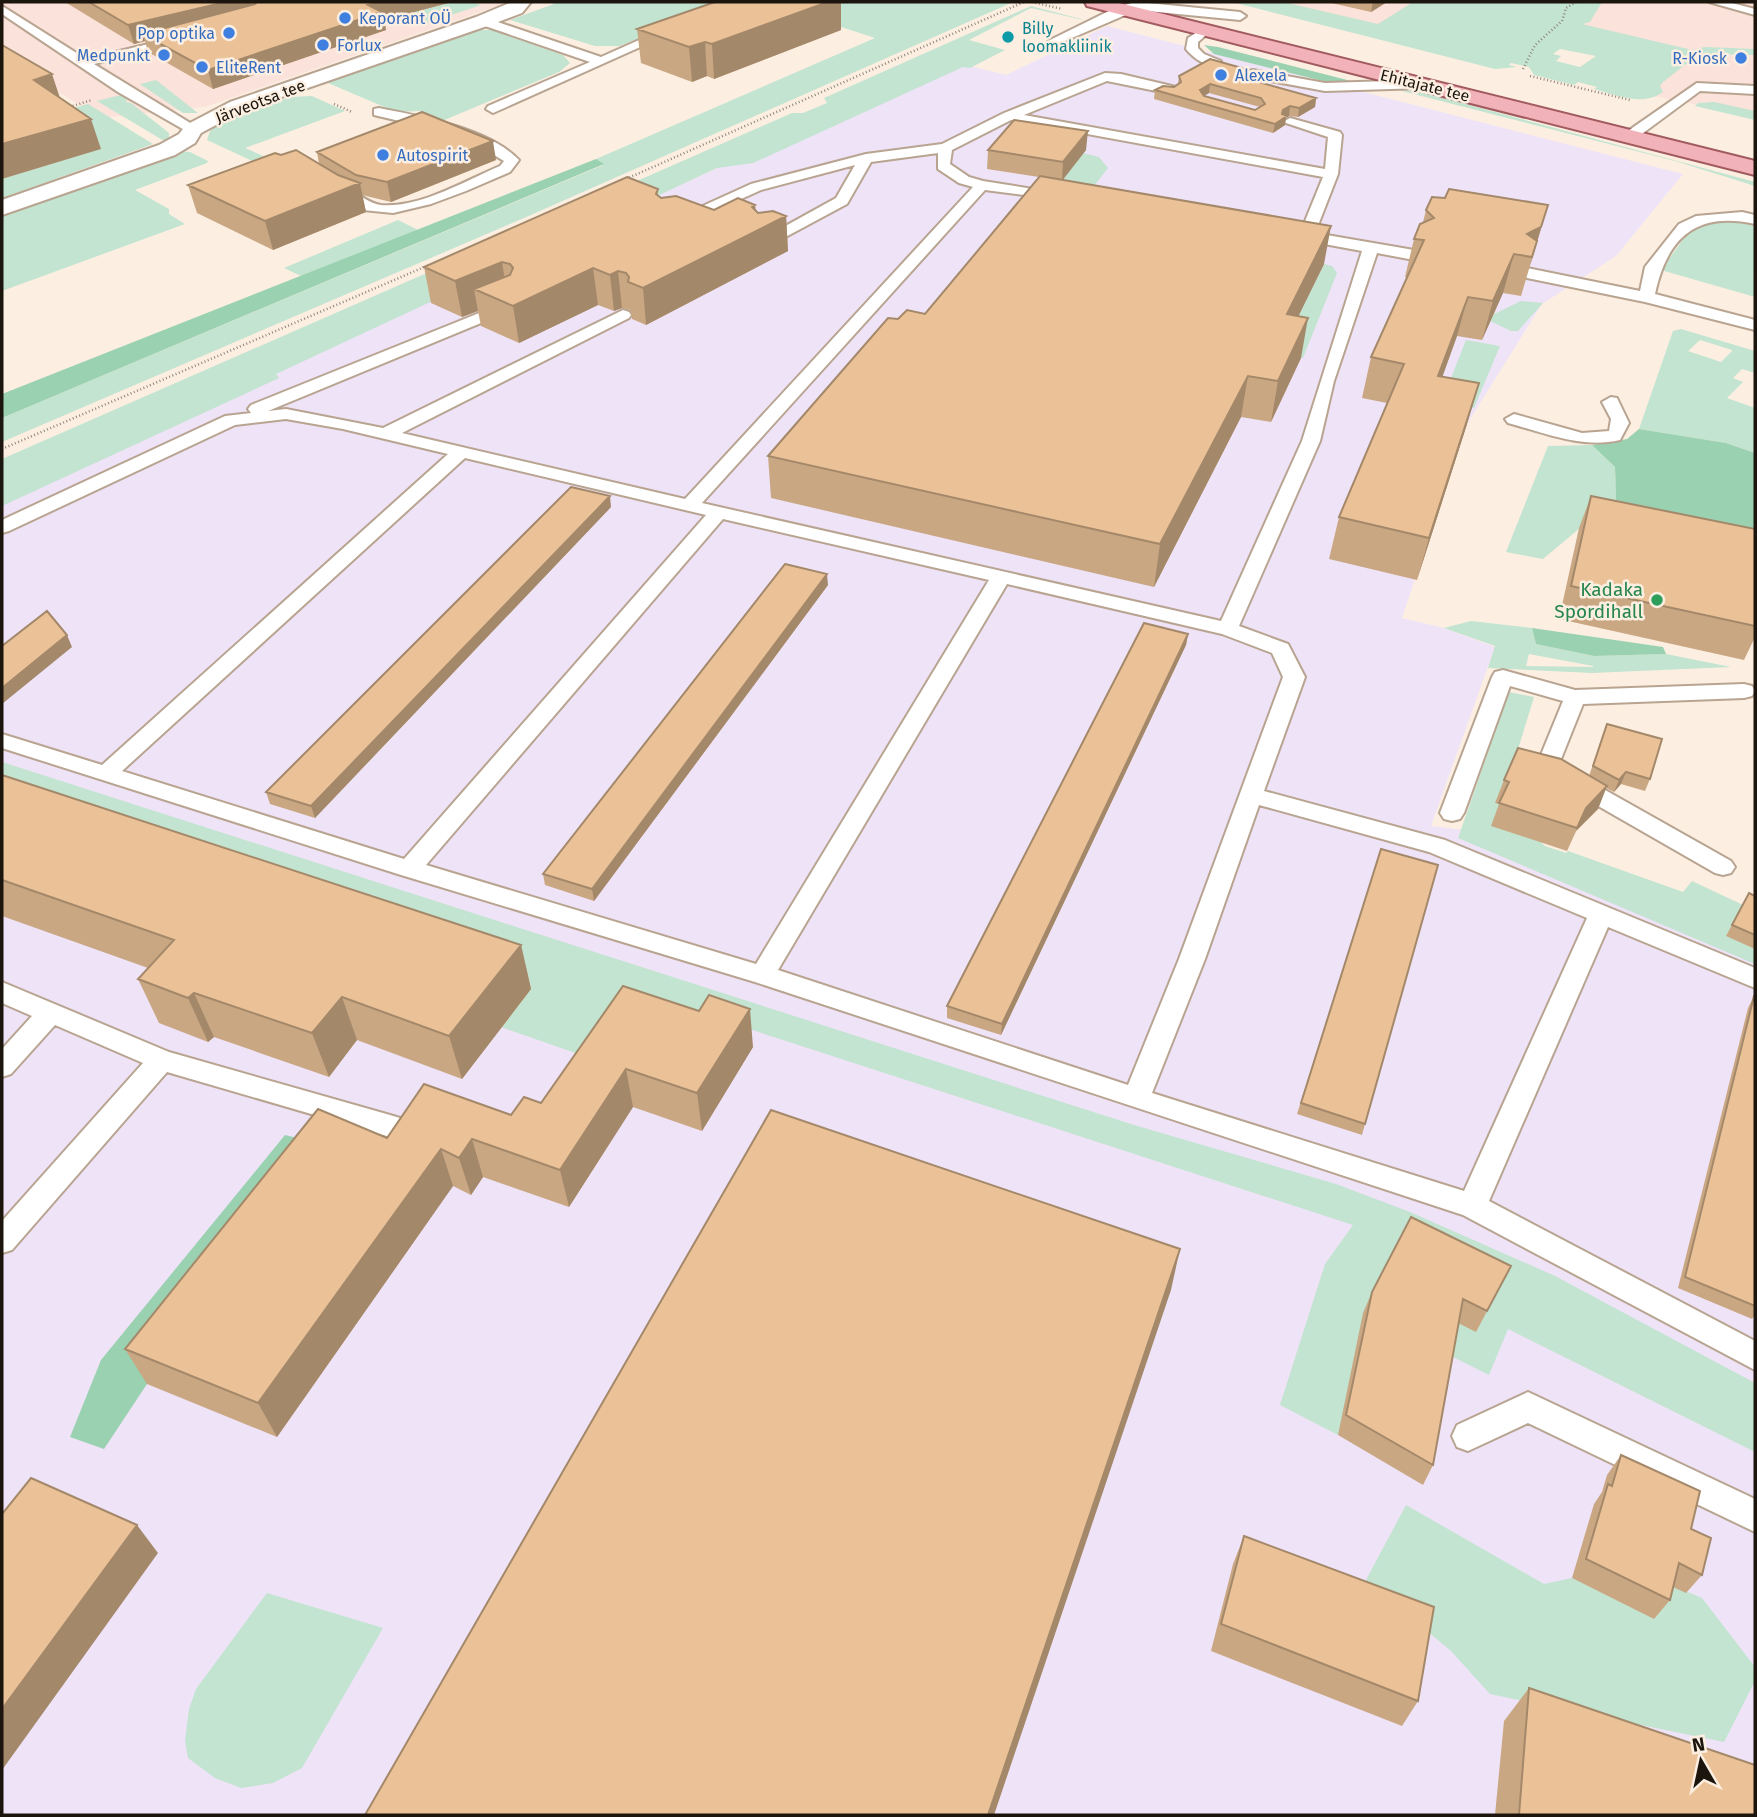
<svg xmlns="http://www.w3.org/2000/svg" width="1757" height="1817" viewBox="0 0 1757 1817" font-family="'Fira Sans',sans-serif">
  <rect width="100%" height="100%" fill="#fcefe2"/>
  <path fill="#fbe2da" d="M2,2H499L503,4L205,107L102,118L2,59Z
    M1253,2H1755V117L1640,93L1691,51L1580,24L1511,63Z"/>
  <path fill="#efe3f7" d="M1107,26L1683,174L1616,256L1542,304L1467,424L1402,618L1444,628L1495,647L1431,826L1473,831L1755,954V1815H2V498L620,212L954,62L1006,75Z"/>
  <path fill="#c2e4d0" fill-rule="evenodd" d="M452,2H471L481,5L419,26L399,16Z
    M551,2L1011,3L524,218L2,442V418L603,165L596,159L875,38L783,8L710,9L620,46H595L510,20L554,4Z
    M1232,2H1283L1378,24L1413,2H1602L1590,22L1582,24L1692,50L1705,47L1755,49V55L1699,54L1663,82L1660,86L1663,92C1643,107 1617,95 1594,89L1597,87L1578,82L1574,85L1534,75L1529,67L1511,63L1509,65L1517,67L1495,69ZM1560,49L1596,56L1580,67L1556,61L1561,56L1553,54Z
    M1031,6L1081,19L1083,20L1031,8L969,40L1005,50L970,68L963,67L753,163L717,168L276,374L279,378L2,506V459L792,113H803L827,103L824,98Z
    M483,30H492L563,55L570,63L559,72L442,121L419,111L396,112L328,83V80L468,31Z
    M156,80L198,113H183L140,84Z
    M1398,90L1421,92L1755,182V186L1675,161Z
    M121,95L127,100L126,102L131,103L169,133V138L166,142L97,101Z
    M312,96L345,111L245,148L302,173L263,166L207,140L210,131L224,119L291,97Z
    M1714,102L1755,111V120L1695,106L1698,103Z
    M88,104L153,144L2,198V179L100,149L57,112Z
    M179,151L190,152L208,161L207,163L135,190L169,209V214L185,224L2,291V215Z
    M1083,153L1099,157L1108,168L1094,186L1062,181Z
    M398,220L418,230L301,276L284,268Z
    M1738,220L1755,225V274L1753,277L1755,278V297L1661,270L1692,227L1701,223Z
    M1324,264L1332,266L1337,273L1303,358L1280,354Z
    M1521,301L1543,303L1518,331H1511L1490,321V316Z
    M1681,329L1755,351V373L1742,369L1733,378L1743,382L1727,398L1755,408V453L1726,443L1639,429L1673,331ZM1700,340L1732,350V351L1721,362L1688,351Z
    M1466,340L1500,346L1474,408L1442,401Z
    M1592,445L1615,467L1617,527L1580,528L1543,559L1506,552L1548,446Z
    M1471,621L1532,628L1536,644L1594,656L1666,654L1731,667L1592,673L1488,668L1495,646L1444,628ZM1529,654L1593,666V667L1526,666Z
    M1509,692L1534,697L1501,805L1545,846L1566,853L1568,851L1683,892L1692,881L1743,905L1755,949V964L1458,838Z
    M2,762L1134,1125L1336,1184L1410,1212L1555,1276L1755,1383V1452L1508,1329L1489,1375L1445,1353L1338,1435L1280,1405L1325,1264L1353,1225L740,1026L604,1063L501,1027L531,989L2,811Z
    M1406,1505L1544,1584L1572,1578L1654,1618L1664,1582L1702,1598L1755,1667V1681L1724,1742L1490,1694L1451,1651L1366,1580Z
    M267,1593L383,1628L302,1768L273,1783L241,1788L215,1778L188,1758L185,1741L189,1709L196,1689Z"/>
  <path fill="#9ad1b1" d="M1204,45L1218,47L1355,82L1331,83L1214,54Z
    M596,159L604,164L2,418V394Z
    M1639,429L1726,443L1755,453V561L1617,527L1615,467L1592,445L1627,439Z
    M1532,628L1663,647L1666,654L1594,656L1536,644Z
    M285,1135L333,1147L147,1384L104,1449L70,1437L101,1360Z"/>
  <g fill="none" stroke-linecap="round" stroke-linejoin="round">
    <defs>
      <path id="service" d="M1137,2L1240,12L1246,16L1240,20L1137,10L1058,44L1048,41L1119,6Z
        M1709,2H1728L1755,9V15Z
        M2,6L86,59L182,36V42L94,64L200,129L198,132H188L118,92L2,14Z
        M483,17L601,57L666,28L676,31L493,113L486,109L488,106L590,62L479,24L477,21Z
        M1206,26L1212,30L1198,42V48L1204,54L1221,61V67C1208,68 1194,59 1186,49L1188,38Z
        M1253,70L1325,83L1424,80L1430,84L1424,88L1325,91L1249,77V71Z
        M1105,73L1121,74L1176,87L1177,90L1171,94L1107,81L1024,115L1325,169L1328,137L1283,122L1290,118L1340,132L1342,135L1338,174L1315,233L1414,250L1422,255L1414,260L1377,253L1334,381L1320,441L1239,626L1288,644L1305,677L1264,791L1445,840L1755,968V988L1608,927L1489,1201L1755,1341V1370L1463,1215L755,982L401,875L2,748V734L102,765L448,454L343,429L286,419L235,425L9,531L2,533V520L225,416L251,413L248,409L251,405L509,301L515,303L517,306L515,309L268,411L286,409L383,428L623,310L629,312L631,315L629,318L402,433L685,499L973,187L959,183L938,169V153L871,162L847,204L765,248L760,246L757,243L760,240L836,198L855,165L761,190L684,225H674L672,222L674,219L751,184L866,154L942,144L1004,113ZM1011,120L1323,177L1301,231L1292,232L1290,235L1297,239L1362,251L1302,441L1221,621L702,503L985,190L1063,200L1065,197L1058,193L983,181L969,177L950,164L952,150ZM465,458L706,515L404,859L122,771ZM723,519L989,580L756,964L426,865ZM1007,584L1222,634L1272,653L1283,677L1179,959L1128,1085L778,970ZM1259,805L1429,852L1587,918L1464,1191L1152,1093L1205,959Z
        M1697,83L1755,86V94L1700,91L1635,139H1625V133Z
        M379,108C420,116 490,129 519,160L510,172L466,191L431,204L393,213L363,210L329,188L331,185C348,181 363,203 381,205C421,208 464,181 500,166L504,161C463,135 420,126 374,115V109Z
        M1742,212L1755,215V224C1696,211 1667,238 1655,294L1755,320V330L1645,302L1527,278L1519,273L1527,268L1640,291L1645,267L1679,224L1696,216Z
        M1611,397L1617,398L1629,423L1620,440C1582,449 1545,433 1508,423L1505,419L1514,414L1582,433L1609,431L1611,419L1602,402Z
        M1503,670L1575,690L1744,684L1752,686L1755,691L1752,696L1744,698L1583,704L1559,764L1731,861L1735,867L1731,873L1723,875L1715,873L1539,772L1536,767L1563,701L1510,686L1464,813L1460,819L1452,821L1444,819L1440,813L1492,677L1495,672Z
        M2,982L169,1052L390,1115L400,1118L404,1126L400,1134L390,1137L167,1072L12,1250L2,1253V1221L143,1063L55,1025L11,1074L2,1077V1049L32,1016L2,1003Z
        M1528,1392L1755,1499V1532L1528,1423L1468,1451L1457,1447L1452,1436L1457,1425Z"/>
      <path id="minor" d="M512,2H531L522,13L490,25L244,110L201,133L195,143L175,155L2,215V200L159,145L179,134L186,125L230,102L476,17Z"/>
      <path id="primary" d="M1085,2H1115L1755,161V175L1087,6Z"/>
    </defs>
    <use href="#service" stroke="#b8a490" stroke-width="4"/>
    <use href="#minor" stroke="#b8a490" stroke-width="4"/>
    <use href="#primary" stroke="#a15a5e" stroke-width="4"/>
    <path stroke="#91877c" stroke-width="2.5" stroke-dasharray="1 2.5" stroke-linecap="butt" d="M1032,2L1062,9
      M836,3L849,2
      M1523,69L1535,45L1562,21L1566,8L1576,2
      M1530,76L1630,100
      M334,104L352,112
      M66,108L92,100
      M626,179L1024,2
      M2,449L429,265"/>
    <use href="#service" fill="#fff" fill-rule="evenodd"/>
    <use href="#minor" fill="#fff" fill-rule="evenodd"/>
    <use href="#primary" fill="#f2b2b9" fill-rule="evenodd"/>
  </g>
  <path fill="#caa783" fill-rule="evenodd" d="M65,2H452L384,20L386,30L213,89L148,52L145,41L134,44Z
    M1327,2H1387L1371,12Z
    M637,29L841,30L714,79L707,76L692,82L641,63Z
    M1179,76L1254,81L1316,98L1315,107L1298,117L1289,116L1286,117L1285,125L1273,133L1154,99L1155,90L1174,87L1178,84ZM1209,93L1260,107L1255,110L1204,96Z
    M988,150H1086L1062,180L1324,264L1298,316L1301,358L1271,422L1241,417L1154,587L771,498L768,456L898,319L925,314L1039,177L987,169Z
    M317,152L496,160L391,202L362,195L366,212L273,250L197,213L188,185L281,155L319,164Z
    M658,189V195L661,198L714,210L755,205L756,211L758,213L786,216L788,251L646,325L632,319L630,310L622,308L614,311L598,305L519,343L481,326L478,311L462,317L431,303L424,267Z
    M1548,205L1521,296L1503,293L1482,340L1457,336L1442,377L1467,424L1417,580L1329,559L1339,517L1387,403L1362,398L1371,357L1407,278L1405,277L1414,239L1423,222L1426,210Z
    M1591,496L1755,529V637L1744,660L1559,619L1579,528Z
    M611,507L315,818L270,804L266,792Z
    M828,585L594,901L545,885L543,874Z
    M1188,634L1186,645L1001,1035L947,1018V1006Z
    M1607,724L1650,779L1645,791L1621,784L1614,792L1606,788L1598,809L1576,831L1567,851L1491,826L1499,804L1495,803L1504,780L1589,776Z
    M2,775L521,945L531,989L462,1079L357,1040L329,1077L214,1037L208,1042L159,1023L138,979L148,968L2,916Z
    M1381,849L1365,1124L1362,1135L1297,1114Z
    M1749,893L1755,896V949L1726,936Z
    M623,986L753,1047L702,1131L633,1107L569,1207L483,1177L471,1195L453,1186L277,1437L147,1384L125,1349L387,1138L511,1115L541,1103Z
    M1754,996L1755,1315L1752,1319L1678,1288L1748,1008Z
    M1511,1266L1476,1332L1458,1323L1433,1465L1423,1485L1338,1435L1363,1313L1372,1292Z
    M1621,1455L1702,1575L1686,1593L1673,1587L1670,1600L1654,1619L1572,1578L1594,1504L1602,1492L1607,1475Z
    M1244,1536L1418,1701L1402,1726L1211,1651L1233,1564Z
    M1529,1688L1755,1815H1495L1504,1721Z"/>
  <path fill="#a4886a" d="M226,2H251L254,14L142,34L145,41L134,44L128,25Z
    M382,2H452L384,20L386,30L213,89L208,70L368,5Z
    M828,2H841V30L714,79L712,44Z
    M1373,2H1387L1371,12Z
    M705,42L707,76L692,82L689,47Z
    M1256,72L1254,81L1244,78Z
    M52,74L62,104L34,80Z
    M1210,84L1209,93L1198,99L1200,90Z
    M1316,98L1315,107L1298,117L1299,108Z
    M1290,106L1289,116L1286,117L1285,125L1273,133L1275,124L1283,110Z
    M91,119L101,149L2,179V144Z
    M1088,131L1086,150L1062,181L1063,162Z
    M493,141L496,160L391,202L387,182Z
    M360,183L366,212L273,250L265,221Z
    M755,205L757,231L786,216L788,251L646,325L643,288Z
    M1548,205L1537,242L1530,266L1532,257L1527,234Z
    M1331,226L1324,264L1280,354L1287,314Z
    M1514,254L1503,293L1482,340L1493,301Z
    M502,262L508,299L474,289L478,311L462,317L455,281Z
    M593,268L598,305L519,343L513,306Z
    M618,271L622,308L614,311L610,275Z
    M1468,297L1457,336L1428,417L1438,376Z
    M1308,318L1301,358L1271,422L1278,381Z
    M1248,376L1241,417L1154,587L1160,544Z
    M1479,383L1467,424L1417,580L1429,538Z
    M610,496L611,507L315,818L311,806Z
    M827,574L828,585L594,901L592,889Z
    M1188,634L1186,645L1001,1035L1002,1024Z
    M67,635L72,647L2,704V688Z
    M1626,772L1621,784L1614,792L1619,780Z
    M1607,786L1598,809L1576,831L1567,851L1586,808Z
    M521,945L531,989L462,1079L449,1036Z
    M194,993L214,1037L208,1042L188,998Z
    M342,997L357,1040L329,1077L312,1033Z
    M750,1009L753,1047L702,1131L697,1093Z
    M626,1069L633,1107L569,1207L560,1170Z
    M472,1139L483,1177L471,1195L459,1158Z
    M441,1149L453,1186L277,1437L258,1403Z
    M1180,1249L1171,1290L994,1815H988Z
    M137,1525L158,1553L2,1770V1709Z"/>
  <path fill="#ebc298" stroke="#a4886a" stroke-width="2" fill-rule="evenodd" d="M89,2H226L128,25Z
    M257,2H382L368,5L382,12L208,70L142,34L255,4Z
    M715,2H828L712,44L705,42L689,47L637,29Z
    M2,45L52,74L34,80L91,119L2,144Z
    M1210,59L1256,72L1244,78L1316,98L1299,108L1290,106L1283,110L1282,114L1287,116L1275,124L1155,90L1163,86L1174,87L1181,82L1179,76ZM1210,84L1261,98L1265,104L1255,110L1204,96L1200,90Z
    M422,112L493,141L387,182L356,175L317,152Z
    M1014,120L1088,131L1063,162L988,150Z
    M296,150L338,175L360,183L265,221L188,185L275,153L281,155Z
    M1040,176L1331,226L1287,314L1308,318L1278,381L1248,376L1160,544L768,456L888,318L898,319L907,310L925,314Z
    M627,177L658,189L656,194L661,198L676,196L714,210L738,198L755,205L752,207L758,213L773,211L786,216L643,288L628,282L629,277L626,273L618,271L610,275L593,268L513,306L474,289L510,275L513,268L510,264L502,262L455,281L424,267Z
    M1449,189L1548,205L1541,227L1527,234L1537,241L1532,257L1514,254L1493,301L1468,297L1438,376L1479,383L1429,538L1339,517L1404,364L1371,357L1424,240L1414,239L1420,224L1434,218L1426,210L1432,197L1445,198Z
    M571,487L610,496L311,806L266,792Z
    M1591,496L1755,529V626L1571,586Z
    M785,564L827,574L592,889L543,874Z
    M47,611L67,635L2,688V646Z
    M1144,623L1188,634L1002,1024L947,1006Z
    M1607,724L1662,739L1650,779L1626,772L1619,780L1593,766Z
    M1518,748L1561,759L1607,786L1586,808L1577,828L1499,803L1509,782L1504,780Z
    M2,775L521,945L449,1036L342,997L312,1033L194,993L188,998L138,979L174,940L2,880Z
    M1381,849L1438,865L1365,1124L1301,1103Z
    M1749,893L1755,896V935L1732,925Z
    M623,986L699,1011L709,995L750,1009L697,1093L626,1069L560,1170L472,1139L459,1158L441,1149L258,1403L125,1349L318,1109L387,1138L424,1084L511,1115L524,1097L541,1103Z
    M1754,996H1755V1306L1685,1277Z
    M771,1110L1180,1249L988,1815H365Z
    M1411,1217L1511,1266L1487,1311L1463,1299L1433,1465L1346,1415L1372,1292Z
    M1621,1455L1700,1491L1691,1529L1711,1538L1702,1575L1679,1563L1670,1600L1586,1559L1608,1484L1612,1486Z
    M31,1478L137,1525L2,1709V1514Z
    M1244,1536L1434,1607L1418,1701L1221,1624Z
    M1529,1688L1755,1765V1815H1519Z"/>
  <g fill="#3f7fe0" stroke="#fcefe2" stroke-width="2.5">
    <circle cx="345" cy="18" r="7"/>
    <circle cx="229" cy="33" r="7"/>
    <circle cx="323" cy="45" r="7"/>
    <circle cx="164" cy="55" r="7"/>
    <circle cx="1741" cy="58" r="7"/>
    <circle cx="202" cy="67" r="7"/>
    <circle cx="1221" cy="75" r="7"/>
    <circle cx="383" cy="155" r="7"/>
  </g>
  <circle fill="#0f9aa8" stroke="#fcefe2" stroke-width="2.5" cx="1008" cy="37" r="7"/>
  <circle fill="#2e9e5b" stroke="#fcefe2" stroke-width="2.5" cx="1657" cy="600" r="7"/>
  <g text-anchor="middle" stroke-width="5" stroke-linejoin="round" paint-order="stroke">
    <g font-size="16" fill="#366cbe" stroke="#fcefe2" text-anchor="start">
      <text x="359" y="24">Keporant OÜ</text>
      <text x="215" y="39" text-anchor="end">Pop optika</text>
      <text x="337" y="51">Forlux</text>
      <text x="150" y="61" text-anchor="end">Medpunkt</text>
      <text x="1727" y="64" text-anchor="end">R-Kiosk</text>
      <text x="216" y="73">EliteRent</text>
      <text x="1235" y="81">Alexela</text>
      <text x="397" y="161">Autospirit</text>
    </g>
    <g font-size="16" fill="#0d838f" stroke="#fcefe2" text-anchor="start">
      <text x="1022" y="34">Billy<tspan x="1022" dy="18">loomakliinik</tspan></text>
    </g>
    <g font-size="16" fill="#1c150d" stroke="#fcefe2">
      <text transform="translate(1425 85) rotate(14)" y="6">Ehitajate tee</text>
      <text transform="translate(260 101) rotate(-21)" y="6">Järveotsa tee</text>
    </g>
    <g font-size="19" fill="#27864d" stroke="#fcefe2" text-anchor="end">
      <text x="1643" y="596">Kadaka<tspan x="1643" dy="22">Spordihall</tspan></text>
    </g>
  </g>
  <rect width="1757" height="1817" fill="none" stroke="#1c150d" stroke-width="7"/>
  <g transform="translate(1701 1761) rotate(351)" stroke="#fcefe2" stroke-width="5" paint-order="stroke">
  <path d="M0-5L12 26L0 18L-12 26Z" fill="#1c150d"/>
  <text y="-10" font-size="19" font-weight="bold" text-anchor="middle" fill="#1c150d">N</text>
  </g>
</svg>
